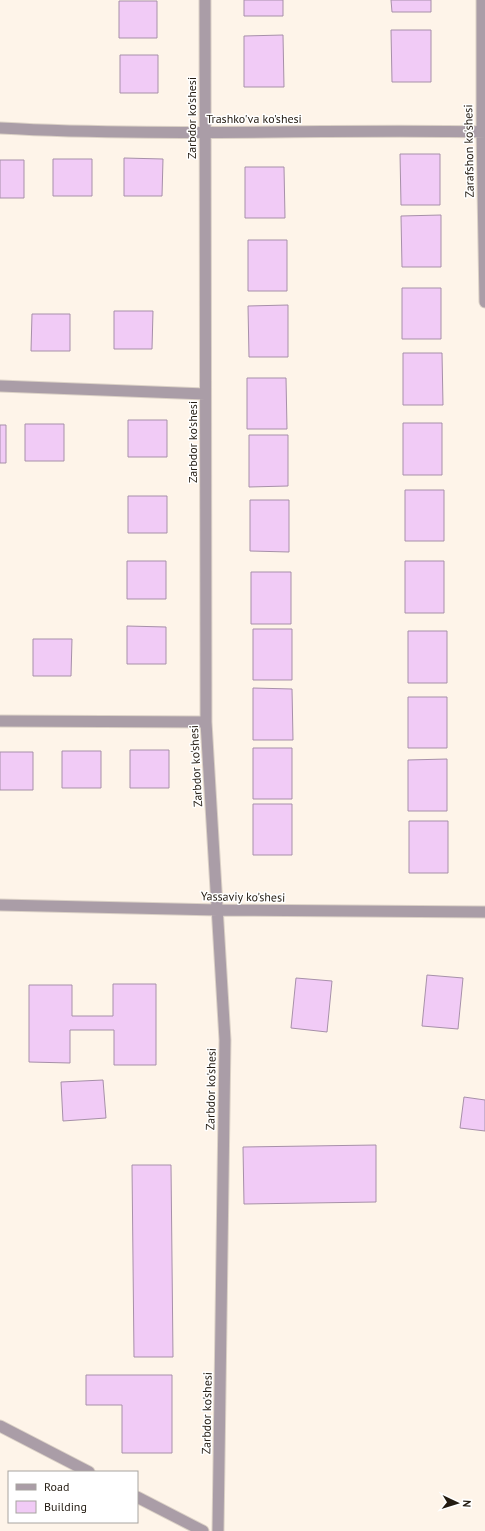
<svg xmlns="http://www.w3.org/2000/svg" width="485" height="1531" viewBox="0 0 485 1531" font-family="'PT Sans',sans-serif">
  <rect width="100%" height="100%" fill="#fef4e9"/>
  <path fill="#f1cbf6" stroke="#a790a9" d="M244,0H283V16H244Z
    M391,0H431V12H392Z
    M119,1H157V38H119Z
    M391,30H431V82H392Z
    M283,35L284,87H244V36Z
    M120,55H158V93H120Z
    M400,154H440V205H401Z
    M124,158L163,159L162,196H124Z
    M53,159H92V196H53Z
    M0,160H24V198H0Z
    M245,167H284L285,218H245Z
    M441,215V267H402L401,216Z
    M248,240H287V291H248Z
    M402,288H441V339H402Z
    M288,305V357H249L248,306Z
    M114,311H153L152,349H114Z
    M32,314H70V351H31Z
    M403,353H442L443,405H403Z
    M247,378H286L287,429H247Z
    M128,420H167V457H128Z
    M403,423H442V475H403Z
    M25,424H64V461H25Z
    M0,425H6V463H0Z
    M249,435H288V486L249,487Z
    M405,490H444V541H405Z
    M128,496H167V533H128Z
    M250,500H289V552L250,551Z
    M127,561H166V599H127Z
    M405,561H444V613H405Z
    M251,572H291V624H251Z
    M127,626L166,627V664H127Z
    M253,629H292V680H253Z
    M408,631H447V683H408Z
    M33,639H72L71,676H33Z
    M253,688L292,689L293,740H253Z
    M408,697H447V748H408Z
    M253,748H292V799H253Z
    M130,750H169V788H130Z
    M62,751H101V788H62Z
    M0,752H33V790H0Z
    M447,759V811H408V760Z
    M253,804H292V855H253Z
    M409,821H448V873H409Z
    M427,975L463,978L458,1029L422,1026Z
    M296,978L332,981L327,1032L291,1028Z
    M113,984H156V1065H114V1030H70V1063L29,1062V985H72V1016H113Z
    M103,1080L106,1118L63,1121L61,1082Z
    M464,1097L485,1100V1131L460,1128Z
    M376,1145V1202L244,1204L243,1147Z
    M132,1165H171L173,1357H134Z
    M86,1375H172V1453H122V1405H86Z"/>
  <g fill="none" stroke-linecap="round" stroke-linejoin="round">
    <defs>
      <path id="minor" d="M205,0L206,722L225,1040L218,1531
        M482,0V132L485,302
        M0,128C161,137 323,129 485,132
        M0,386L205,394
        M0,721L206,722
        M0,905L218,910L485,912
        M0,1426L89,1472
        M137,1497L203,1531"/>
    </defs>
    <use href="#minor" stroke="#dbd1c6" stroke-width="13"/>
    <use href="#minor" stroke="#aa9da7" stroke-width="11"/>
  </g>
  <g text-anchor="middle" stroke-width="3" stroke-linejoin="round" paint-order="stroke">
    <g font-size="12" fill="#231b11" stroke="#fff">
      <text transform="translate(192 118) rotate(-90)" y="4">Zarbdor ko'shesi</text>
      <text x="254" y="123">Trashko'va ko'shesi</text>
      <text transform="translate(469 151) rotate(-91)" y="4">Zarafshon ko'shesi</text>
      <text transform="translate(193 442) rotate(-90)" y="4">Zarbdor ko'shesi</text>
      <text transform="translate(196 766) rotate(-93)" y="4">Zarbdor ko'shesi</text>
      <text transform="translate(243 897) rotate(1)" y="4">Yassaviy ko'shesi</text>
      <text transform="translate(211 1089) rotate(-89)" y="4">Zarbdor ko'shesi</text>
      <text transform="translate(207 1413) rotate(-89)" y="4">Zarbdor ko'shesi</text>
    </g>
  </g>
  <rect x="8" y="1471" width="130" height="52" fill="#ffffff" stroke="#a7a4a0"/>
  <rect x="16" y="1484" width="20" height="6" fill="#aa9da7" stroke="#a7a4a0"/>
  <text x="44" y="1491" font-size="12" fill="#231b11">Road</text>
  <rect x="16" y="1501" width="20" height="12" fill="#f1cbf6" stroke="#a7a4a0"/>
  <text x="44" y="1511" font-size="12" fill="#231b11">Building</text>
  <g transform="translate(457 1503) rotate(94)" stroke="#ffffff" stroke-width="3" paint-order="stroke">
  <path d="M0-3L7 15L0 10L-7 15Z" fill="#231b11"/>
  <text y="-6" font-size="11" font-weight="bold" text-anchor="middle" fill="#231b11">N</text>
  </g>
</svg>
